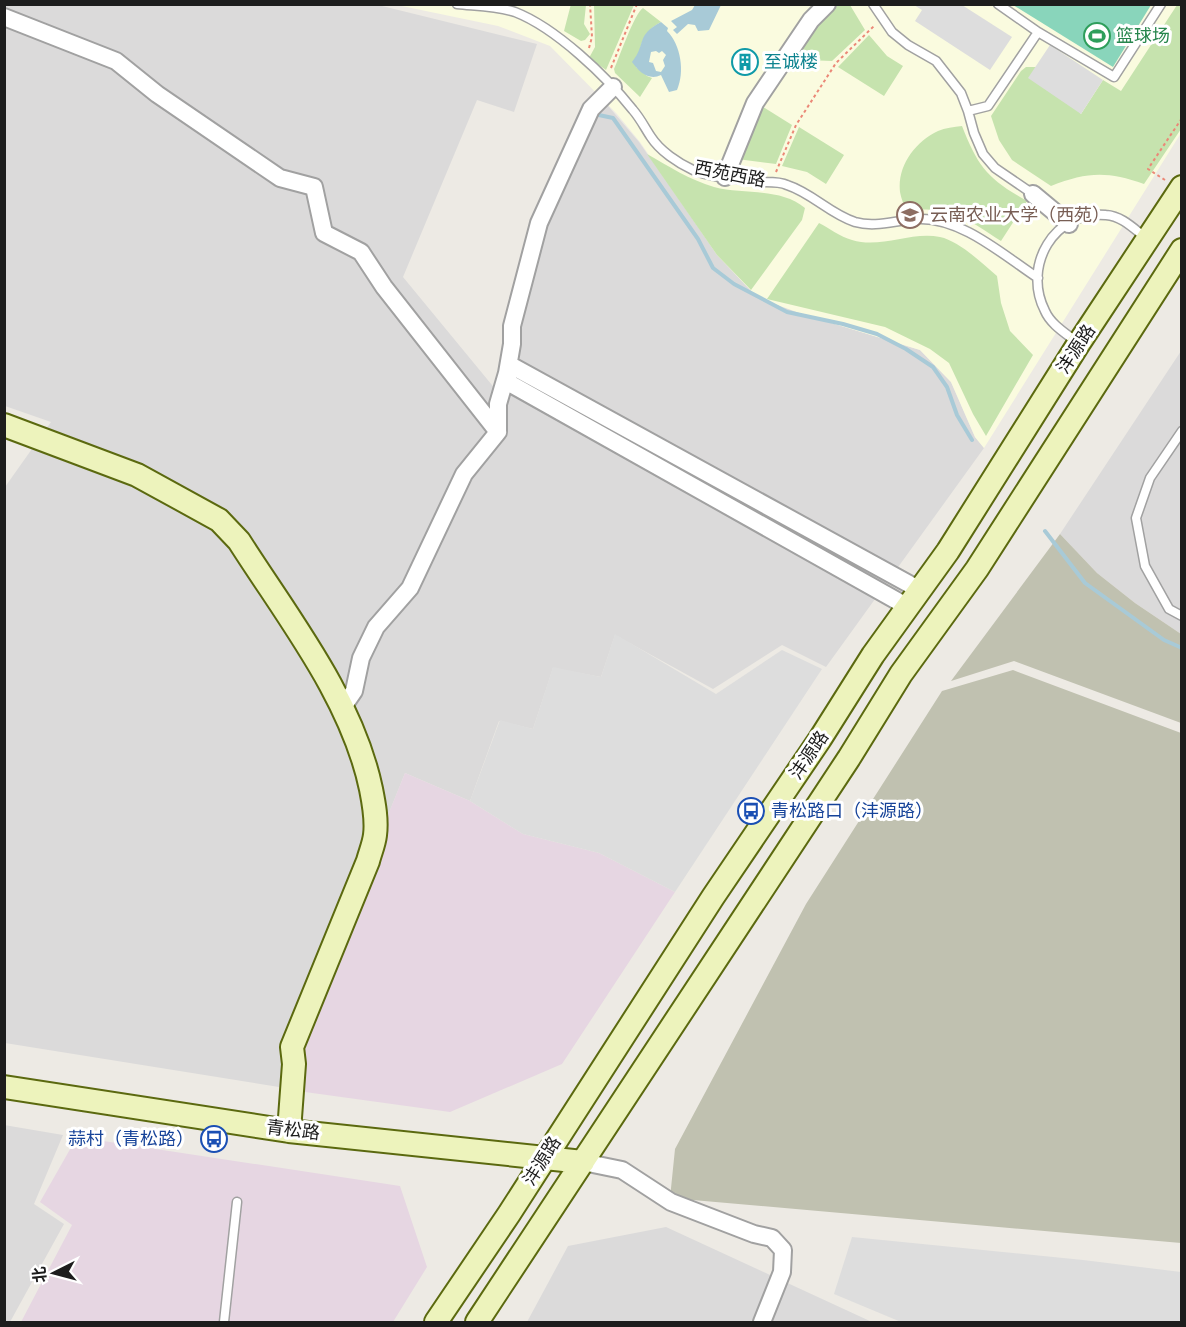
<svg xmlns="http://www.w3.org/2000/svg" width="1186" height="1327" viewBox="0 0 1186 1327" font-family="'Titillium Web','Noto Sans SC',sans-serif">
  <rect width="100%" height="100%" fill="#edeae4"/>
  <path fill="#dbdada" d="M160,4L378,5L537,44L514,112L477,100L403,277L501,396L536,221L603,100L639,142L707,240L802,314L920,350L951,382L975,437L984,448L826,667L782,645L713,689L615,635L601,677L553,668L533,729L499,721L470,801L405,773L279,1087L5,1043V487L51,422L5,406L4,5Z
    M1181,351V634L1135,603L1097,573L1060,534Z
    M4,1125L63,1135L34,1204L64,1224L10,1322H4Z
    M666,1227L872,1322H527L568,1246Z"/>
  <path fill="#e6d6e2" d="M405,773L470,801L523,834L599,853L675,892L562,1064L450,1112L305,1092L299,1035Z
    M77,1137L400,1186L427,1267L393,1322H21L72,1225L40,1202Z"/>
  <path fill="#fafbdf" d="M397,5H1181V133L984,448L975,437L951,382L920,350L802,314L766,301L754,294L717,255L640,142L617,114L550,46L498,26Z"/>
  <path fill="#c0c1b0" d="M1060,534L1097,573L1135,603L1181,634V723L1014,661L951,681Z
    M1013,670L1181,733V1243L670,1198L675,1149L806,904L942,691Z"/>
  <path fill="#c6e3ae" d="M571,4L586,5L584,24L590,34L585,40L581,41L564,31Z
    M594,5H634L606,70L589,58L595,47Z
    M836,5H850L865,30L832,61L805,60L797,51L809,34Z
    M1177,5H1181V129L1144,184C1107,171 1087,172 1051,186L1012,160L999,140L991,116L1021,71L1026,67H1036L1081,114L1103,80L1121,91Z
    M643,8L661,22C639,34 642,46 636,67L647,76L652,78L640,97L615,73L614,69C620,56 634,14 643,8Z
    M869,35L887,56L903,66L884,96L838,67Z
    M760,105L792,125L776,164L737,159Z
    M962,126C978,167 988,179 1027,201L1001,241C964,217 951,205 906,211C904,205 901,198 900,192C897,166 915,142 938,131C945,128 954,127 962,126Z
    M799,127L844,155L826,184L807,172L782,166Z
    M647,154C668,166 690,180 714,187C744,195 780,187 805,208L802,220L751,290L717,255Z
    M819,223C829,228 840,237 852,240C881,249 911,231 940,237C959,241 982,263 997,276L1001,303L1010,331L1033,355L986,436L973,414L949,363L930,349L885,327L767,299Z"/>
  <path fill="#89d5bb" d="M1013,5H1151L1113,67Z"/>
  <path fill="#ddd" d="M914,5H962L1012,37L990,70L915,21L922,10Z
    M1050,45L1103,80L1081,114L1028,78Z
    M615,634L716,694L782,650L822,669L675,892L599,853L523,834L470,801L500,720L533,729L553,667L601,677Z
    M852,1237L1083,1260L1181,1272V1322H901L834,1294Z"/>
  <path fill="#a8cad7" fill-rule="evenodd" d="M695,5H721L709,30L698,31L695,25L688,24L677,34L673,30L677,27L671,21L692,10Z
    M661,22L668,28L667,31C681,45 685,72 677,90L669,92L661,75C649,81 639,72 632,62C647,43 635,36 661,22ZM656,51L659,53L662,51L666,55L663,60L665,66L661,72L656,71L653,63L649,62L651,52Z"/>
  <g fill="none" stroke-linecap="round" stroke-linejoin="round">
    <path stroke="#a8cad7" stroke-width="4" d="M594,114L613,118L698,239L713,268L734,284L787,312L843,324L877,334L906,349L933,367L947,387L957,415L972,440
      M1045,531L1085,583L1164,640L1182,648"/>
    <defs>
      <path id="lane" d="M457,4C476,6 496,6 515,12C556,28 606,76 633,110C640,118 645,128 651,137C660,151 678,163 693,170C711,178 745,180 765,182C772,182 781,182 787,185C812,193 830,214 855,222C876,228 896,220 918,219C961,217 1003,255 1038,278
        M873,4L892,32L908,45L936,61L961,93L968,111L974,133L983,154L995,168L1033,194
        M1038,32L1114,77L1161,4
        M968,111L988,106L1038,32L998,4
        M1078,343C1067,334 1051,325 1045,311C1022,266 1054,210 1106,215C1122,216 1134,229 1146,238
        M1182,431L1150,478L1136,518L1145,566L1169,609L1182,616
        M224,1322L237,1202"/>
      <path id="street" d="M4,17L116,61L157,94L280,178L314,187L324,233L361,252L384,287L498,432L464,474L410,588L376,627L361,658L354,691L343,707
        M725,177L755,103L811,20L827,4
        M1033,194L1069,224
        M498,432V404L507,373L512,344V326L539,223L591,109L613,87
        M908,607L509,383L507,373L512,366L920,590
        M583,1162L622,1170L671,1202L754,1234L772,1238L783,1250L782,1272L762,1322"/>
      <path id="secondary" d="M4,425L137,475L219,520L239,541C288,618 352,698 371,789C374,804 377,820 375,835C374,844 370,853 368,861L292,1047L294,1064L289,1131
        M4,1087L289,1131L583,1162
        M436,1322L509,1214L713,897L820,739L873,655L948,551L1079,343L1182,187
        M477,1322L849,758L901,674L977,569L1182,250"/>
    </defs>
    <use href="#lane" stroke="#a1a1a1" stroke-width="11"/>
    <use href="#street" stroke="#a1a1a1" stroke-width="20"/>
    <use href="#secondary" stroke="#5b690f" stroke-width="26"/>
    <path stroke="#eb8877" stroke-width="2" stroke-dasharray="3 3" stroke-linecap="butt" d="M589,48L592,37L590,4
      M611,68L637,4
      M776,172L796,125L836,63L874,26
      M1165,180L1148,169L1182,118"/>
    <use href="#lane" stroke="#fff" stroke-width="8"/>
    <use href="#street" stroke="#fff" stroke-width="16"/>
    <use href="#secondary" stroke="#edf3bc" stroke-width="22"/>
  </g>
  <defs>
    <symbol id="stadium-ring" viewBox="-11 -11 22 22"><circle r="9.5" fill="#fff" stroke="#2e9e5b" stroke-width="1.5"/><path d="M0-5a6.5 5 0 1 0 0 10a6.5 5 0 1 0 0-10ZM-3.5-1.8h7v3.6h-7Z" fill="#2e9e5b"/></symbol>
    <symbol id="building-ring" viewBox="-11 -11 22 22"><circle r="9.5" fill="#fff" stroke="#0f9aa8" stroke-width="1.5"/><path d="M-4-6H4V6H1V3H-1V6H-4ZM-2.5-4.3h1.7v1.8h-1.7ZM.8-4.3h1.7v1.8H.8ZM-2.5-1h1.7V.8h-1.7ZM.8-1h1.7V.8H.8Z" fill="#0f9aa8"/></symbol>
    <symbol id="university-ring" viewBox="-11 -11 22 22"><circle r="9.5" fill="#fff" stroke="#8d6e63" stroke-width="1.5"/><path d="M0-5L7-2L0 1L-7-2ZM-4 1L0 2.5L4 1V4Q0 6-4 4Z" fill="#8d6e63"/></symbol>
    <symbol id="bus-ring" viewBox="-11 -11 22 22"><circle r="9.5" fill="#fff" stroke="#1a4fb4" stroke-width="1.5"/><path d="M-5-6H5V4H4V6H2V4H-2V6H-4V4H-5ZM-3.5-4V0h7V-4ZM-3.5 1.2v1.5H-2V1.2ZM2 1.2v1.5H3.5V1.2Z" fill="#1a4fb4"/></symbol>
  </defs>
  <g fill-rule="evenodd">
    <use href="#stadium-ring" x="1082" y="21" width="30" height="30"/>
    <use href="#building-ring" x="730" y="47" width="30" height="30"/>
    <use href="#university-ring" x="895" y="200" width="30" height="30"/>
    <use href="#bus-ring" x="736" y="796" width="30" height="30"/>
    <use href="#bus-ring" x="199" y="1124" width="30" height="30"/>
  </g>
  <g text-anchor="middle" stroke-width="6" stroke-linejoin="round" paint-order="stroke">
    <g font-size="18" fill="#27864d" stroke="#fff" text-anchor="start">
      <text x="1116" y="42">篮球场</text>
    </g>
    <g font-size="18" fill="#0d838f" stroke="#fff" text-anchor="start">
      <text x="764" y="68">至诚楼</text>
    </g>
    <g font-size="18" fill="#1d1d1d" stroke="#fff">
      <text transform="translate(730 174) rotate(11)" y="6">西苑西路</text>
      <text transform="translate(1076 349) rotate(-57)" y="6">沣源路</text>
      <text transform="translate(809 755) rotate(-56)" y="6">沣源路</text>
      <text transform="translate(293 1130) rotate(7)" y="6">青松路</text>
      <text transform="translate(542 1161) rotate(-58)" y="6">沣源路</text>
    </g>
    <g font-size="18" fill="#785e54" stroke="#fff" text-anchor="start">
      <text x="930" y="221">云南农业大学（西苑）</text>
    </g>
    <g font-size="18" fill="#164399" stroke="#fff" text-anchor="start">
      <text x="771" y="817">青松路口（沣源路）</text>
      <text x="194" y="1145" text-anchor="end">蒜村（青松路）</text>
    </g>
  </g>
  <rect width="1186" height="1327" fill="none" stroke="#1d1d1d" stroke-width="12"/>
  <g transform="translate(54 1273) rotate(264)" stroke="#ffffff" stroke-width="4.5" paint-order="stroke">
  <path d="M0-4.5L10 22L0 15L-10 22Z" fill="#1d1d1d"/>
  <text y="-9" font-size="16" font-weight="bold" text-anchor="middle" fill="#1d1d1d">北</text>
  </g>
</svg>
